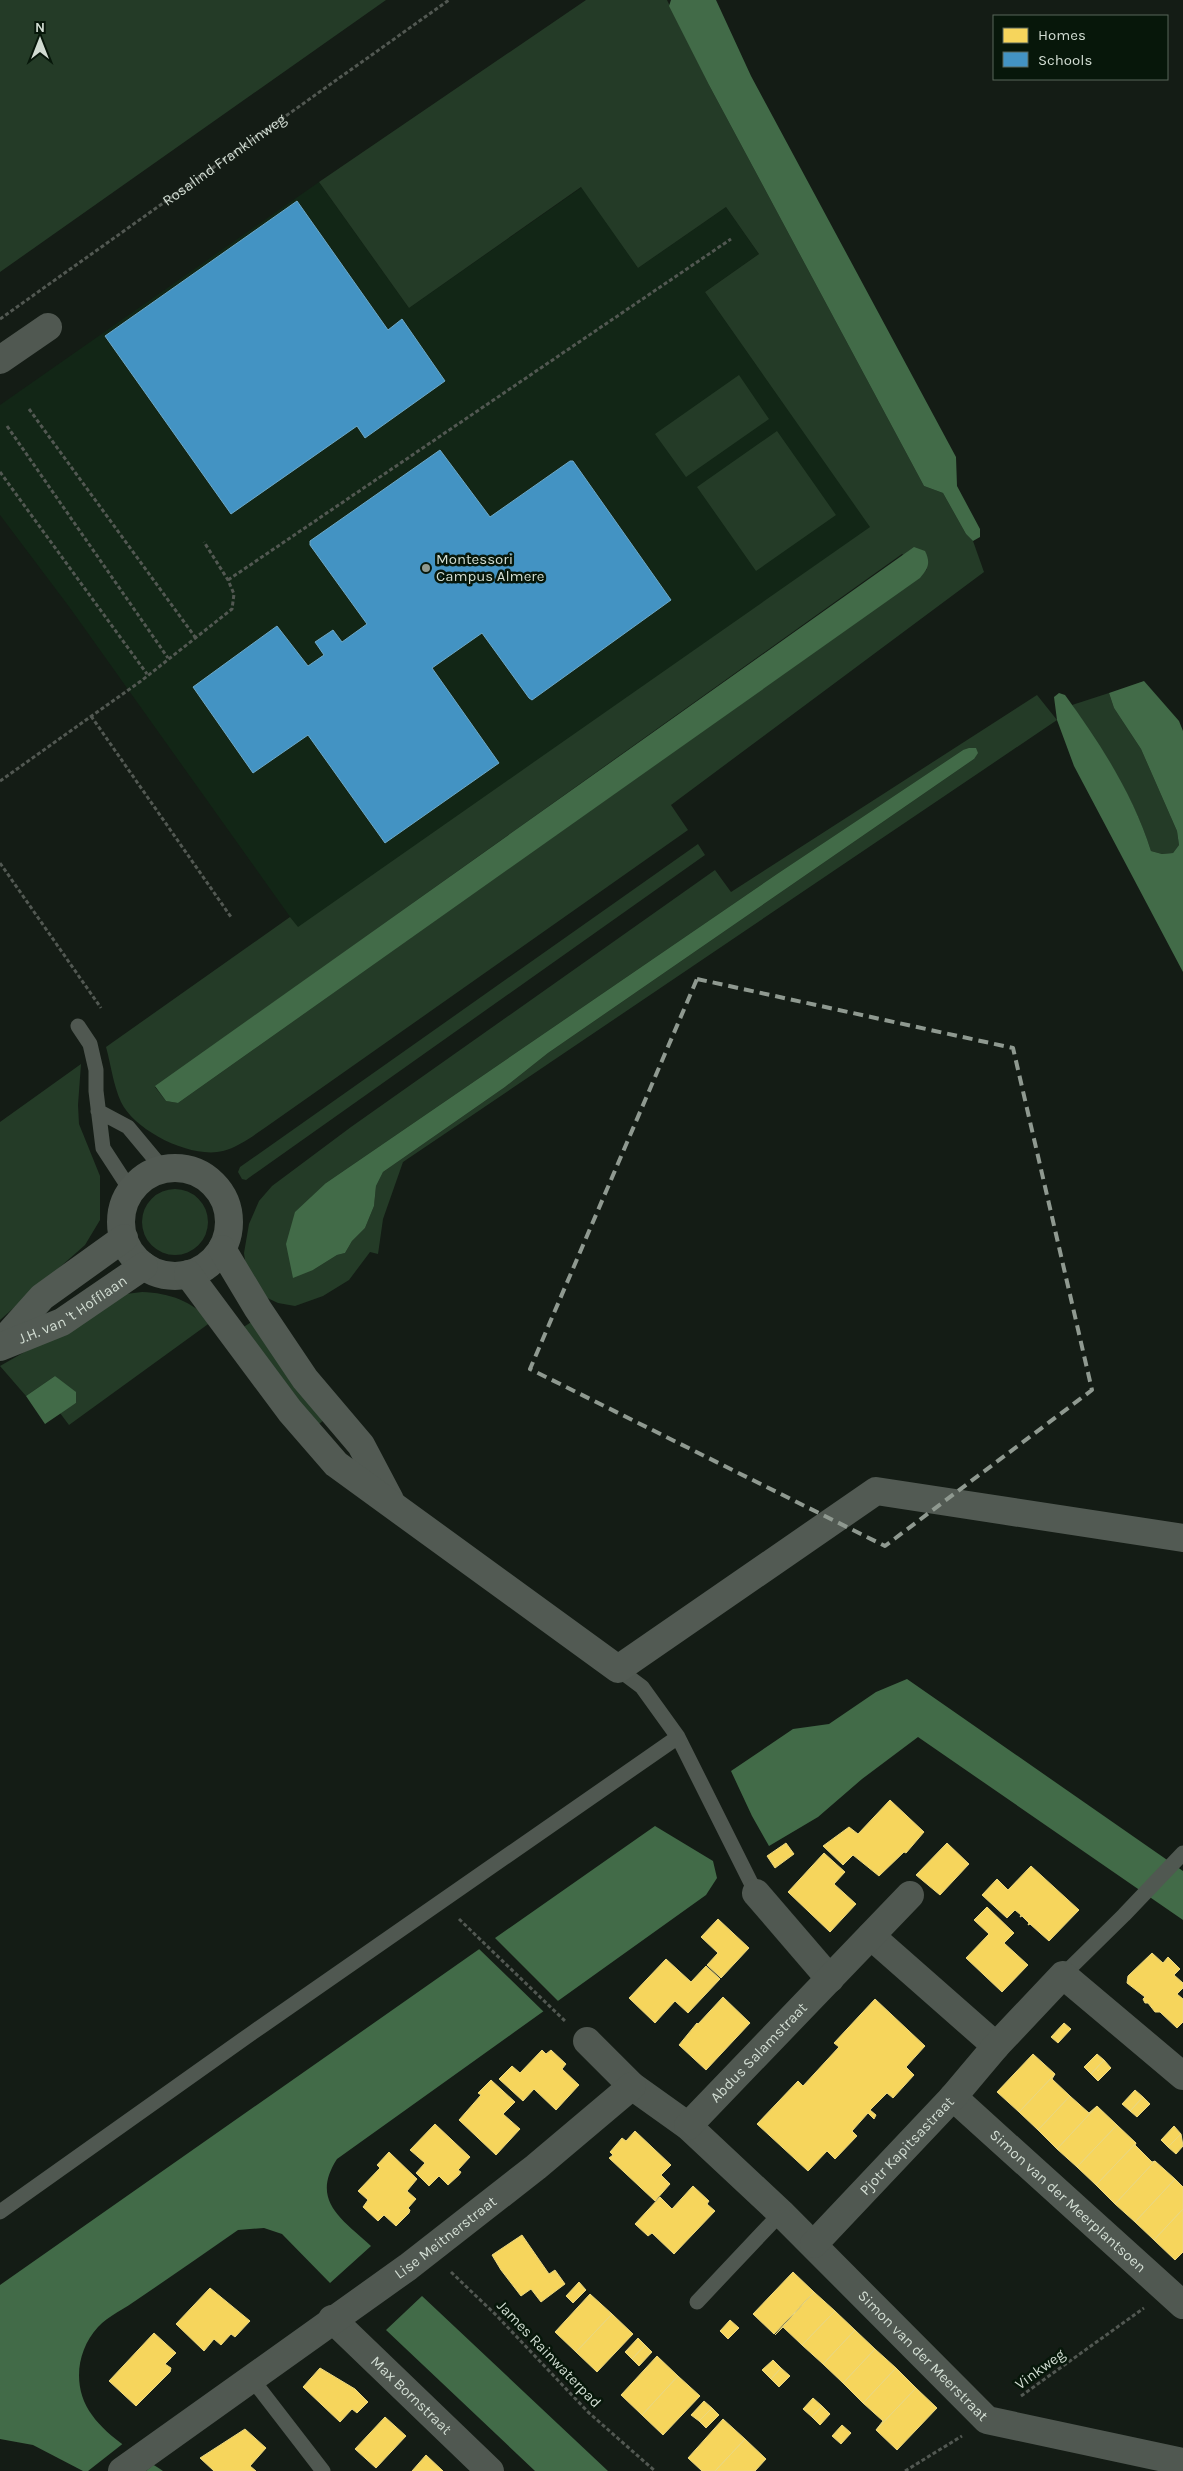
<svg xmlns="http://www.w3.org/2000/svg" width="1183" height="2471" viewBox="0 0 1183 2471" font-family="Karla,sans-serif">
  <rect width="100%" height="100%" fill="#141c15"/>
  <path fill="#122616" d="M319,182L409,308L582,187L638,268L726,207L759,254L705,292L871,527L298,928L70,608L0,515V405Z"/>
  <path fill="#243b27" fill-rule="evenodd" d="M0,0H386L0,272Z
    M586,0H667L709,85L924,486L943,493L966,534L973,541L984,572L671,805L688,830L266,1127C253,1136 238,1147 223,1151C191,1159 135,1131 121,1102C113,1084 111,1065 106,1047L290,917L298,927L870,527L705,292L759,254L726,207L638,268L581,187L409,308L319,182ZM902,554L927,569L919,578L178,1103L166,1101L155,1087Z
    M739,375L769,419L686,477L655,434Z
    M777,431L836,515L756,571L697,487Z
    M1109,693L1114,708L1141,749L1177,831L1179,845L1173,853L1162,854L1151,851C1134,797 1103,751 1072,705Z
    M1037,695L1057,720L403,1162L383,1219L378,1254L370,1252L349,1280L323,1296L295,1306L278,1303L259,1294L246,1268L244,1253L249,1224L259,1201L272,1186L351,1127L715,870L731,892ZM963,750L974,759L548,1053L505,1087L383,1172L376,1186L374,1206L365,1228L352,1241L345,1253L337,1255L313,1270L326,1183L777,874Z
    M698,844L705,855L250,1177L246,1180L242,1179L238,1172L240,1167Z
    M81,1064L78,1105L79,1124L100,1176V1220L85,1245L0,1320V1122Z
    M142 1222a33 33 0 1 1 66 0a33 33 0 1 1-66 0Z
    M142,1292C170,1293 192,1301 211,1322L69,1425L60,1413L76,1403L55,1376L26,1396L0,1366L126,1294Z
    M253,1321L324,1420L314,1428L242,1328Z"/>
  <path fill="#426b48" d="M671,0H716L751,76L956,457L957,486L980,529V537L973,541L966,534L943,493L924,486L709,85L669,6Z
    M914,547L925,551C931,563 928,569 920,578L178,1103L166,1101L155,1086Z
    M1144,681L1179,721L1183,731V972L1074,766L1057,720L1054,697L1059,693L1065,695C1100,743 1133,794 1151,851L1162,854L1173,853L1179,845L1177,831L1141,749L1114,708L1109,693Z
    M969,748H976L978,753L974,759L548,1053L505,1087L383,1172L376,1186L374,1206L365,1228L352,1241L345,1253L337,1255L313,1270L293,1278L286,1244L295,1212L326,1183L777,874L963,750Z
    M55,1376L76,1392V1403L45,1424L26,1396Z
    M907,1679L1183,1871V1920L918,1737L862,1779L818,1817L769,1846L752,1816L731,1771L793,1729L829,1724L876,1692Z
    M655,1826L713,1861L717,1878L706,1895L337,2159C310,2201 342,2219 371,2246L330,2283L282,2234L264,2228L238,2230C205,2253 172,2276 138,2299C126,2308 108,2316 98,2327C76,2351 72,2388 92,2415C109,2439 138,2454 163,2471H83L33,2445L0,2439V2285Z
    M422,2296L608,2471H535L386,2330Z"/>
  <path fill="#141c15" d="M493,1936L560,2003L545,2013L477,1947Z
    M125,2442L156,2463L146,2471H88Z"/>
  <path fill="#f6d55c" stroke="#ebd77f" d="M890,1800L924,1832L906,1853L904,1852L879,1876L853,1855L843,1865L823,1846L849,1827L858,1834Z
    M786,1843L794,1854L775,1868L767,1856Z
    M947,1843L969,1864L940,1895L916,1875Z
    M824,1853L845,1872L834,1884L856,1904L830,1932L788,1892Z
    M1031,1866L1079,1910L1049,1941L1030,1924L1028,1925L1029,1923L1022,1916L1020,1917L1021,1915L1015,1910L1007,1918L982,1895L997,1879L1008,1890Z
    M987,1907L1014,1933L1004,1943L1028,1965L1002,1992L966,1958L989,1934L974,1920Z
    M718,1919L749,1948L721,1978L707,1965L718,1953L701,1937Z
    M1152,1953L1163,1963L1168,1957L1180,1969L1174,1975L1183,1983V1988L1177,1994L1183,1999V2022L1177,2028L1160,2012H1155L1148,2003H1145L1143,1999L1145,1997L1127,1983L1128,1976Z
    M666,1959L691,1982L706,1966L720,1979L688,2013L675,2001L655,2023L629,1998Z
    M723,1997L750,2023L706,2070L679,2045L697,2023L698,2024Z
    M875,1999L925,2046L906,2067L914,2075L893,2098L887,2093L870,2110L876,2115L874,2119L868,2113L852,2131L857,2136L835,2159L827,2151L808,2171L757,2124L798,2081L803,2086L839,2047L834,2043Z
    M1064,2023L1071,2029L1058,2043L1051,2037Z
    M542,2050L546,2054L551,2050L566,2064L562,2069L579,2085L556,2110L534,2089L523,2101L499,2079L512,2066L520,2073Z
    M1033,2054L1055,2074L1019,2112L997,2092Z
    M1097,2054L1104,2060L1091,2074L1084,2067Z
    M1104,2060L1111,2068L1098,2081L1091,2074Z
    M1055,2074L1052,2079L1070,2096L1038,2130L1019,2112Z
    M491,2080L515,2102L503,2114L520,2129L496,2155L459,2120L481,2095L478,2093Z
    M1135,2090L1143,2097L1130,2111L1122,2104Z
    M1070,2096L1089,2113L1097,2106L1057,2149L1038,2130Z
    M1143,2097L1150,2104L1137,2117L1130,2111Z
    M1097,2106L1117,2125L1077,2167L1057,2149Z
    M435,2124L470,2157L458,2170L461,2172L459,2175L448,2185L439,2176L429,2186L416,2173L425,2163L410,2150Z
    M1117,2125L1136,2143L1096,2185L1077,2167Z
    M1174,2126L1181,2134L1168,2147L1161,2140Z
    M635,2131L671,2165L661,2175L670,2184L655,2201L609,2158L613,2155L610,2152L622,2138L626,2141Z
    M1181,2134L1183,2146L1176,2154L1168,2147Z
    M1136,2143L1135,2145L1152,2162L1155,2161L1115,2204L1096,2185Z
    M389,2152L417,2179L407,2191L416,2199L408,2208L410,2210L409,2213L396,2226L384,2215L378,2221L363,2207L368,2200L358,2191L380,2168L377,2165Z
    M1155,2161L1175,2179L1135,2222L1115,2204Z
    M1175,2179L1183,2187V2209L1154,2240L1135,2222Z
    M693,2186L709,2201L707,2204L715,2211L674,2254L652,2233L648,2236L635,2224L660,2197L672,2209Z
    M1183,2209V2252L1175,2260L1154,2240Z
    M522,2235L549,2274L555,2270L565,2284L541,2302L531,2289L521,2296L501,2270L492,2255Z
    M793,2272L814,2292L774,2334L753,2314Z
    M579,2282L586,2290L573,2303L566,2296Z
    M210,2288L250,2321L235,2337L231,2334L221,2345L214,2339L204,2351L176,2324Z
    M814,2292L835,2311L802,2345L783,2327L775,2335Z
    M590,2294L612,2314L576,2352L555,2332Z
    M835,2311L855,2330L823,2364L802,2345Z
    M612,2314L633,2334L597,2372L576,2352Z
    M730,2320L739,2328L728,2339L720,2331Z
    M855,2330L875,2349L843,2383L823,2364Z
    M154,2333L176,2353L165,2364L171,2368L170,2372L136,2406L109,2381Z
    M638,2338L645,2345L632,2359L625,2352Z
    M645,2345L652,2352L639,2366L632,2359Z
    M875,2349L896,2368L863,2403L843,2383Z
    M657,2356L678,2376L642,2415L621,2395Z
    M773,2360L781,2368L771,2379L762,2370Z
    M320,2368L355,2389L368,2402L357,2413L352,2409L340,2422L303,2387Z
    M781,2368L790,2376L779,2387L771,2379Z
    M896,2368L916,2388L876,2430L883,2421L863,2403Z
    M678,2376L700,2396L663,2435L642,2415Z
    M916,2388L937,2408L897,2450L876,2430Z
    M813,2398L822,2406L812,2417L803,2409Z
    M704,2401L712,2408L699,2421L691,2415Z
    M822,2406L830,2414L820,2425L812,2417Z
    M712,2408L719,2415L706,2428L699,2421Z
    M385,2417L406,2436L376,2468L355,2449Z
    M723,2419L745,2439L715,2471H702L688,2458Z
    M842,2425L851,2433L841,2444L832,2436Z
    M245,2429L266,2448L250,2466L256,2471H214L200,2458Z
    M745,2439L766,2459L755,2471H715Z
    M426,2455L443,2471H412Z"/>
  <path fill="#4393c3" stroke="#6ea9c8" d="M297,201L388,330L402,319L445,381L365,438L357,426L231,514L105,336Z
    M440,450L490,517L570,461H573L671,600L532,700L529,698L482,633L432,668L499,763L385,843L308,735L253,773L193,687L277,626L308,666L324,655L315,642L333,630L342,642L367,624L310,545V541Z"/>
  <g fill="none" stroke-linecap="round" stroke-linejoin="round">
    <g stroke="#525852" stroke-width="3" stroke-dasharray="4 2.5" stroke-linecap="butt">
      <path id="s1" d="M0,319L449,0"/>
      <path d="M29,409L195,637"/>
      <path d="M7,426L168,658"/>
      <path d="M0,472L147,674"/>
      <path d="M228,580L731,239"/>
      <path d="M91,716L231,917"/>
      <path d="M0,781L141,681L232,609L234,594L228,580L204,542"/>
      <path d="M0,863L101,1008"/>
      <path d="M459,1919L566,2022"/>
      <path d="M451,2272L497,2316L588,2412L655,2471"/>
      <path d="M1021,2396L1144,2308"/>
      <path d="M905,2471L962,2436"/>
    </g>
    <path stroke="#505851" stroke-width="15" d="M78,1026L90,1044L96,1070V1091L103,1148L131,1191
      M98,1111L128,1127L163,1169
      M618,1669L642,1687L678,1737L756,1893
      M1063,1975L1124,1915L1183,1853
      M0,2212L252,2033L678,1737
      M697,2302L781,2213
      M252,2379L323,2471"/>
    <g stroke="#505851" stroke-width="28">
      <path d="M0,360L48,327"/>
      <path d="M756,1893L830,1979"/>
      <path d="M871,1936L996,2046"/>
      <path id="s2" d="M587,2041L632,2086L688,2126L781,2213L987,2420L1183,2462"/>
      <path id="s3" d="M953,2097L1183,2305"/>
      <path id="s4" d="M688,2126L910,1895"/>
      <path id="s5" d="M814,2244L953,2097L996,2046L1063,1975L1183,2076"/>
      <path id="s6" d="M332,2319L490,2471"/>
      <path id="s7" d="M122,2471L408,2267L536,2167L632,2086"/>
    </g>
    <g stroke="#525a53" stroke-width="28">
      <circle cx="175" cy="1222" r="54"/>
      <path d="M222,1249L258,1309L305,1379L361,1445L390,1500"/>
      <path d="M188,1274L290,1411L336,1464L618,1669L876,1491L1183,1538"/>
      <path d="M0,1344L42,1297L124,1238"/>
      <path id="s8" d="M0,1347L62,1322L144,1266"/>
    </g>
  </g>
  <path fill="none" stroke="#8f9990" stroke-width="4" stroke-dasharray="10 6" stroke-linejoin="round" d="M697,979L1013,1048L1092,1390L885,1546L530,1369Z"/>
  <circle fill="#8f9990" stroke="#07170a" stroke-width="2" cx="426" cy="568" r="5"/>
  <g text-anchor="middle" stroke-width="5" stroke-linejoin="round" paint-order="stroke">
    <g font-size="15" fill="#d1dcd2" stroke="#07170a">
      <text dy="5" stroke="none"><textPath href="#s1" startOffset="275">Rosalind Franklinweg</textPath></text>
      <text dy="5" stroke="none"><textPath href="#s8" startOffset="82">J.H. van 't Hofflaan</textPath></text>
      <text dy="5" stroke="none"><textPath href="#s4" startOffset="102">Abdus Salamstraat</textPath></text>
      <text dy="5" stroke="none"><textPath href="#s5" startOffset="135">Pjotr Kapitsastraat</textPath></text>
      <text dy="5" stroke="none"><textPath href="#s3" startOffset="155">Simon van der Meerplantsoen</textPath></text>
      <text dy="5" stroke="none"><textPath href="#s7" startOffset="399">Lise Meitnerstraat</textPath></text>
      <text transform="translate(549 2354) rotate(46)" y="5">James Rainwaterpad</text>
      <text dy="5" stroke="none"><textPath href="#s2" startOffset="461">Simon van der Meerstraat</textPath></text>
      <text transform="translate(1040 2369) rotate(-36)" y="5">Vinkweg</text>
      <text dy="5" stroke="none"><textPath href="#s6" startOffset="110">Max Bornstraat</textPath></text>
    </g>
    <g font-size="15" fill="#d1dcd2" stroke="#07170a" text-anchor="start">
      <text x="436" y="564">Montessori<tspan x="436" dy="17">Campus Almere</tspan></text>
    </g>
  </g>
  <rect x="993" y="15" width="175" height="65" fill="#07170a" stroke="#58665a"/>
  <rect x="1003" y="28" width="25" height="15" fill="#f6d55c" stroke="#58665a"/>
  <text x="1038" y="40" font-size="15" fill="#d1dcd2">Homes</text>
  <rect x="1003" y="52" width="25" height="15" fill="#4393c3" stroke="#58665a"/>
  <text x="1038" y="65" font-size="15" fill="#d1dcd2">Schools</text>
  <g transform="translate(40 40)" stroke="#07170a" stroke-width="4" paint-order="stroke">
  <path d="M0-4L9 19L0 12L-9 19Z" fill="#d1dcd2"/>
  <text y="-8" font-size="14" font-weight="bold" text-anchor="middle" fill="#d1dcd2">N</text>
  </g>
</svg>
